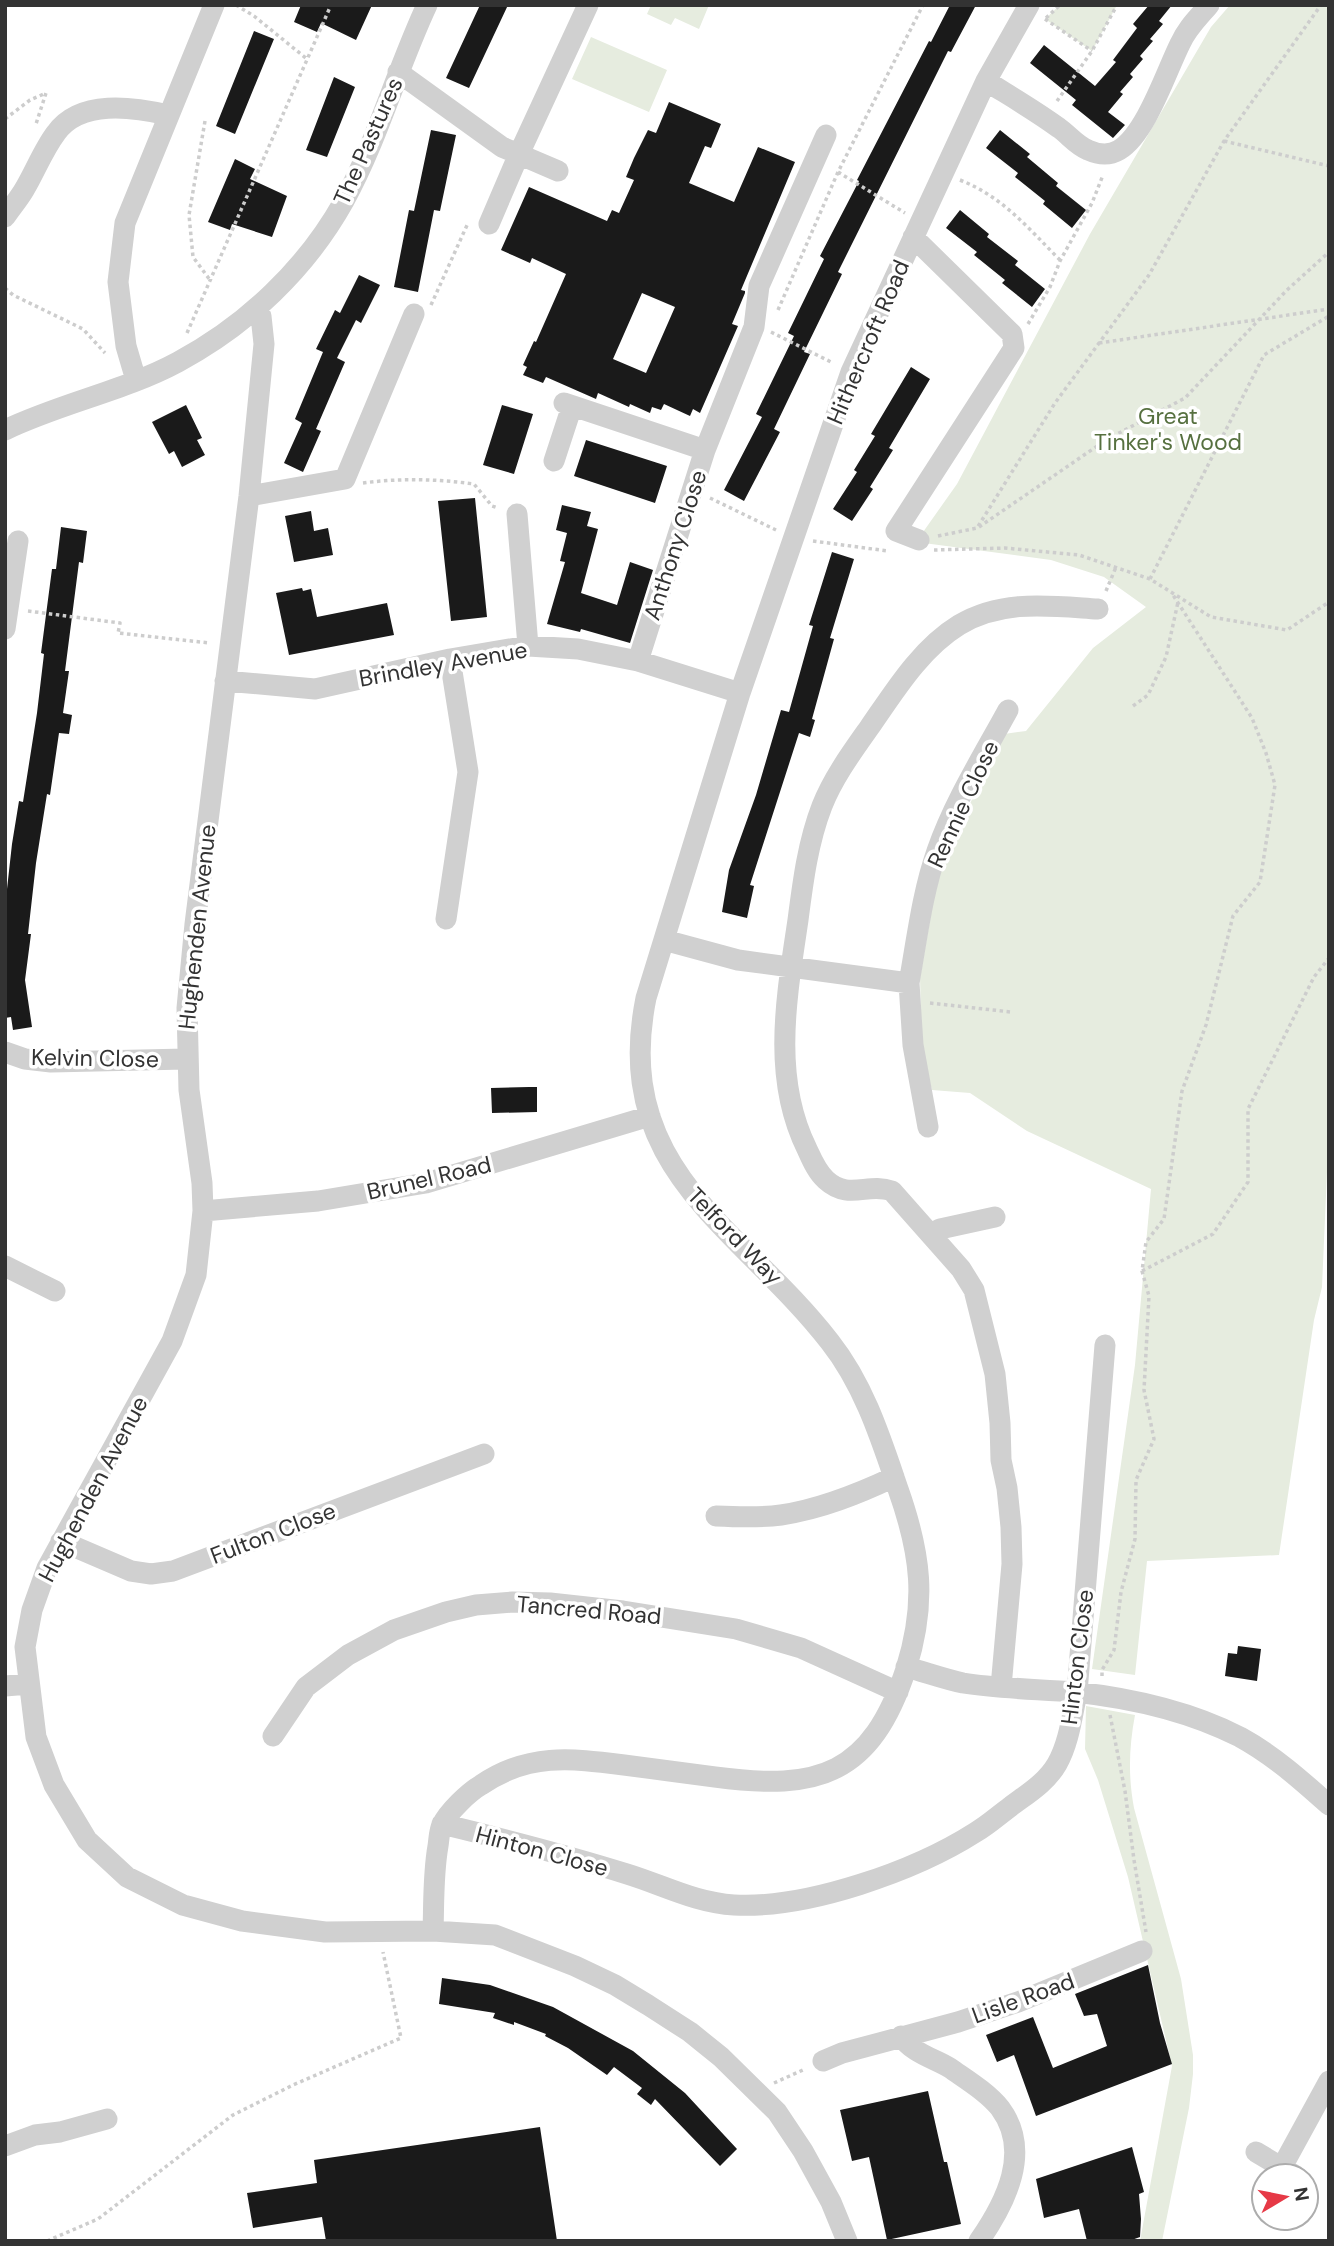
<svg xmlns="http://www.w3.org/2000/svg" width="1334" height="2246" viewBox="0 0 1334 2246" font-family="'DM Sans',sans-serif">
  <rect width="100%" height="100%" fill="#fff"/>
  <path fill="#e6ecdf" d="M651,5H709L699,29L675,18L671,25L647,14Z
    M1060,5H1117L1092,51L1045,19Z
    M1230,5H1329V1126L1322,1287L1314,1320L1279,1555L1147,1561L1135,1675L1092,1669L1135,1365L1151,1189L1027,1131L970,1093L932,1090L922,1054L920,978L939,867L1004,734L1026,731L1093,648L1146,607L1104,577L1051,560L916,542L957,484L1090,234L1211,27Z
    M591,37L667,70L649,112L572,79Z
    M1086,1706L1135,1715C1129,1747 1128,1776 1134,1808L1181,1979L1193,2055V2074L1189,2108L1162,2241H1140L1172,2066L1128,1877L1098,1780L1085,1749Z"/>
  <path fill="#1a1a1a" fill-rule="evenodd" d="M301,5H372L356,40L321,23L317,32L294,22Z
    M480,5H508L469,88L446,78Z
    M950,5H976L951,52L948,51L838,272L842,274L804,352L810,354L774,429L780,432L744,501L724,490L762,417L756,414L794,336L788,333L824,259L820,256L859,181L857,180L929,41L931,42Z
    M1149,5H1172L1159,21L1163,24L1150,39L1153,41L1140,56L1143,59L1130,74L1133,77L1120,92L1123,94L1108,112L1125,125L1113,138L1072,105L1076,100L1030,63L1044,45L1095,86L1116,62L1113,60L1137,28L1133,24Z
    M254,31L274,39L235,134L216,126Z
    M334,77L355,87L327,157L306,150Z
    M669,102L721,124L711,148L705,146L689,183L734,202L758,147L795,162L741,290L745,291V293L732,324L738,326L700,413L693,409L690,416L664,404L661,410L652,407L650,413L630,404L629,407L598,393L596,399L546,377L543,383L523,375L527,367L523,365L534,341L536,342L566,274L532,258L530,263L501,250L529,187L607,221L612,210L619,213L634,180L626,177L634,158L648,130L656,133ZM642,293L675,307L646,373L613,359Z
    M431,130L456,135L440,211L434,210L418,292L394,287L409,210L414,211Z
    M1000,130L1030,154L1027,157L1058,183L1056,186L1086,210L1072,228L1043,204L1045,201L1015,177L1018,173L986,148Z
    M235,159L255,169L250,179L287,196L272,237L232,224L230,230L208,222Z
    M960,210L989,234L987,237L1018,261L1015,265L1045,289L1032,307L1002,283L1005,280L974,255L977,252L946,228Z
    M359,275L380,285L361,323L356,320L337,358L345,362L316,429L321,431L303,472L284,463L302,423L295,419L323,352L316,349L335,310L340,313Z
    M911,367L930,379L889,448L893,450L870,487L873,489L852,521L833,509L857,472L854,470L875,436L871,434Z
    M186,405L202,438L197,440L205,455L182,467L174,451L169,454L152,422Z
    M502,405L533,414L514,474L483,465Z
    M586,440L667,466L655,503L574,476Z
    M475,498L487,617L451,621L438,501Z
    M562,505L591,512L587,526L598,529L581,593L617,605L630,562L653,570L630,643L581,629L580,632L547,624L565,562L560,561L567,533L556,530Z
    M311,511L314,531L328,528L333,555L294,562L285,516Z
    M61,527L87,531L83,563L79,562L65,671H69L63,713L72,715L69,734L59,733L50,795L47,794L36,863L28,934H31L25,980L32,1027L13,1030L11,1017L5,1018V907L12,844L19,801L23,802L37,713L44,654L41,653L52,569H56Z
    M832,552L854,559L830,638L834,639L812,719L815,720L810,737L799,733L750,885L754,886L747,918L722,912L729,870L756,795L781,710L789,712L813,626L809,625Z
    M302,588L303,591L311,589L317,617L387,603L394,635L289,655L276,593Z
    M529,1087H537V1112L492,1113L491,1088Z
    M1238,1646L1261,1649L1257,1681L1225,1676L1228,1653L1237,1654Z
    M1148,1965L1160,2023L1172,2064L1036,2116L1014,2055L997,2062L986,2035L1033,2017L1053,2068L1107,2046L1097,2014L1084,2016L1075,1994Z
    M442,1978L490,1985L553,2007L633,2051L685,2093L737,2149L720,2166L655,2099L651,2105L637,2094L642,2088L614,2067L607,2075L568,2048L545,2036L546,2034L514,2022V2025L493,2018L495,2013L439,2004Z
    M928,2091L944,2162H947L961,2224L887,2240L869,2157L852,2161L840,2110Z
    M540,2127L557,2241H326L322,2217L253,2228L247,2193L317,2183L314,2160Z
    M1132,2147L1144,2192L1139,2194L1141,2219L1140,2237L1129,2241H1087L1079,2209L1044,2218L1036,2179Z"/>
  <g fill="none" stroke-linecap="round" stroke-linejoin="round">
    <path stroke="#cdcdcd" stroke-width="3.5" stroke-dasharray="3.5 3.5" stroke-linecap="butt" d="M236,5L254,16L307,59
      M1046,18L1060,5
      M1045,19L1092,51
      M1057,101L1092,51L1117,5
      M5,119L30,100L46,93L36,124
      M205,121L189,215L193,257L210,280
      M1224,141L1329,166
      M838,172L905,213
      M960,180C1003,197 1028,228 1060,260
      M5,288L13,295L83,329L105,353
      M431,305L468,223
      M778,310L838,172L923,5
      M1028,324L1050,287L1060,261L1092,203L1103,175
      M771,332L833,363
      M187,333L331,5
      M1099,343L1329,309
      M363,483C400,478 437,479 474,484L492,506L498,508
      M710,498L776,530
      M979,527L1106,440L1185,398L1287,290L1329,252
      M938,536L977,528L1055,403L1149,275L1224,141L1321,5
      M813,541L888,551
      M934,550L1005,548L1079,555L1150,579L1211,617L1287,630L1329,602
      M1150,579L1264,355L1329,316
      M1106,591L1116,567
      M28,611L120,623L118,633L210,643
      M1133,706L1148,695L1166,657L1178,602
      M930,1003L1011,1012
      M1142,1271L1213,1234L1248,1182V1109L1314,977L1329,958
      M1102,1676V1670L1114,1650L1121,1592L1135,1539L1136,1480L1154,1439L1144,1390L1149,1296L1142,1271L1146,1242L1164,1219L1182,1091L1206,1025L1233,916L1260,882L1275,785L1266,753L1252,718L1173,595
      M1110,1715L1125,1791L1134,1860L1146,1932
      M774,2083L805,2069
      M47,2241L98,2219L233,2115L293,2085L401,2038L383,1952"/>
    <path stroke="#d0d0d0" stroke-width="21" d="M398,72L502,147L558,171
      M986,81C1010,96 1036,111 1059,128C1069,135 1076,145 1088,150C1099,155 1109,156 1119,150C1146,134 1166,72 1180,44C1187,28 1198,18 1209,5
      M5,217C11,208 18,200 24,190C35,172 43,150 56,133C80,99 133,107 168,115
      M489,224L519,154L588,5
      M913,237L1012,334L1014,348L896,531L919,540
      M255,309L261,316L264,344L249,496L195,924L187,1008L189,1090L202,1183L203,1211L196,1275L172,1341L47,1568L32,1610L25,1647L36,1737L54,1785L87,1840L127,1877L183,1905L242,1921L325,1932L433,1931L495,1935L575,1966L615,1985L648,2005L690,2032L721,2057L777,2112L803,2151L831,2202L847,2241
      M136,380L126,346L118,282L125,223L214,5
      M564,403L705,450L638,661
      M5,430C61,403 124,391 178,362C247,325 306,269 344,201C378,139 397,69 427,5
      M705,450L754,327L759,286L826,135
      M554,461L572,406
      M249,496L345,479L414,314
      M517,514L528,646
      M5,629L18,541
      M225,681L315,689L450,659L528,646L578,649L638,661L740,693
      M446,919L468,772L450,659
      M664,940L738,960L909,983L913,1045L928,1127
      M909,983C917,939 922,894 937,851C954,802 983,756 1008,710
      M5,1052L25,1059L51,1062L186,1059
      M203,1211L318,1201L426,1183L650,1116
      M931,1234L940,1229L995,1217
      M5,1266L55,1291
      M716,1516C737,1517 760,1518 781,1515C821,1509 858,1494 894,1477
      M61,1541L131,1571L151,1574L173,1571L484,1454
      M906,1667C925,1672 944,1679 963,1683C1000,1689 1038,1689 1075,1692C1130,1698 1191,1712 1240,1737C1273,1755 1301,1780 1329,1805
      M5,1686L29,1684
      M1001,1687L1012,1564L1011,1527L1007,1488L1001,1460L1000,1423L995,1374L974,1290L961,1269L892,1191C868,1182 849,1201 826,1180C817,1172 812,1160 807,1149C771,1077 787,995 798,920C803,881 808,842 822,806C833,778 852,752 869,728C894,692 920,649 959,625C1002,599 1050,606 1098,609
      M273,1736L306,1687L348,1655L394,1630L446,1612L476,1605L513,1602L550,1603L623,1611L736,1629L801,1648L898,1692
      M442,1824C504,1839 566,1855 627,1874C663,1885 696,1903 734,1905C807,1909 915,1871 976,1832C988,1825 999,1815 1010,1807C1027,1794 1046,1783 1057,1764C1069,1743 1072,1716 1077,1693L1105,1345
      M433,1931C434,1902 433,1874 438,1846C439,1840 439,1831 442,1825C448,1812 469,1792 481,1785C528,1753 570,1758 624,1765C654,1769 685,1773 715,1777C819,1791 871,1775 906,1669C927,1602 921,1554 898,1489C881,1439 864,1385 830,1342C741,1227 611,1171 646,998L740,693L851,372L986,81L1029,5
      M901,2036C912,2053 933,2058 950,2068C967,2080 987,2092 1000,2108C1032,2151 1006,2202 979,2241
      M823,2061L842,2053L958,2022L1018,2002L1142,1951
      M5,2146L35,2135L60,2132L107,2119
      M1256,2152L1296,2176
      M1282,2167L1329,2081"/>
  </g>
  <g text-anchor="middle" stroke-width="7" stroke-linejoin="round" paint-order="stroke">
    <g font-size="23" fill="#333" stroke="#fff">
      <text transform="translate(368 141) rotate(-66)" y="8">The Pastures</text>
      <text transform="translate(868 342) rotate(-67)" y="8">Hithercroft Road</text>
      <text transform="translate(675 545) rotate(-72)" y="8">Anthony Close</text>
      <text transform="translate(443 664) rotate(-10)" y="8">Brindley Avenue</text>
      <text transform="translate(963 804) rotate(-65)" y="8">Rennie Close</text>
      <text transform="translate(197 927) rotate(-84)" y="8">Hughenden Avenue</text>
      <text transform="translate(95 1058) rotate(1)" y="8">Kelvin Close</text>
      <text transform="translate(429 1178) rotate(-13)" y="8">Brunel Road</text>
      <text transform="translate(735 1236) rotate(46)" y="8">Telford Way</text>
      <text transform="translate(93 1489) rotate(-62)" y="8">Hughenden Avenue</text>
      <text transform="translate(273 1533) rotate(-21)" y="8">Fulton Close</text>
      <text transform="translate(589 1610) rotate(5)" y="8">Tancred Road</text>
      <text transform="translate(1077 1657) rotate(-83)" y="8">Hinton Close</text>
      <text transform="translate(542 1851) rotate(15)" y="8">Hinton Close</text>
      <text transform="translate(1023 1998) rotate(-20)" y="8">Lisle Road</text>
    </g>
    <g font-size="23" fill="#56703f" stroke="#fff">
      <text x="1168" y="424">Great<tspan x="1168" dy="26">Tinker's Wood</tspan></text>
    </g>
  </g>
  <rect width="1334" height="2246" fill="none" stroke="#333333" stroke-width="14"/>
  <g transform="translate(1285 2197) rotate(80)"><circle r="33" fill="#ffffff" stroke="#adadad" stroke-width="2"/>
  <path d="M0-5L12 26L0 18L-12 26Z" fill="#e63946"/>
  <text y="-10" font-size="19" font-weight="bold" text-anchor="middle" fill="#333333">N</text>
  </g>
</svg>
